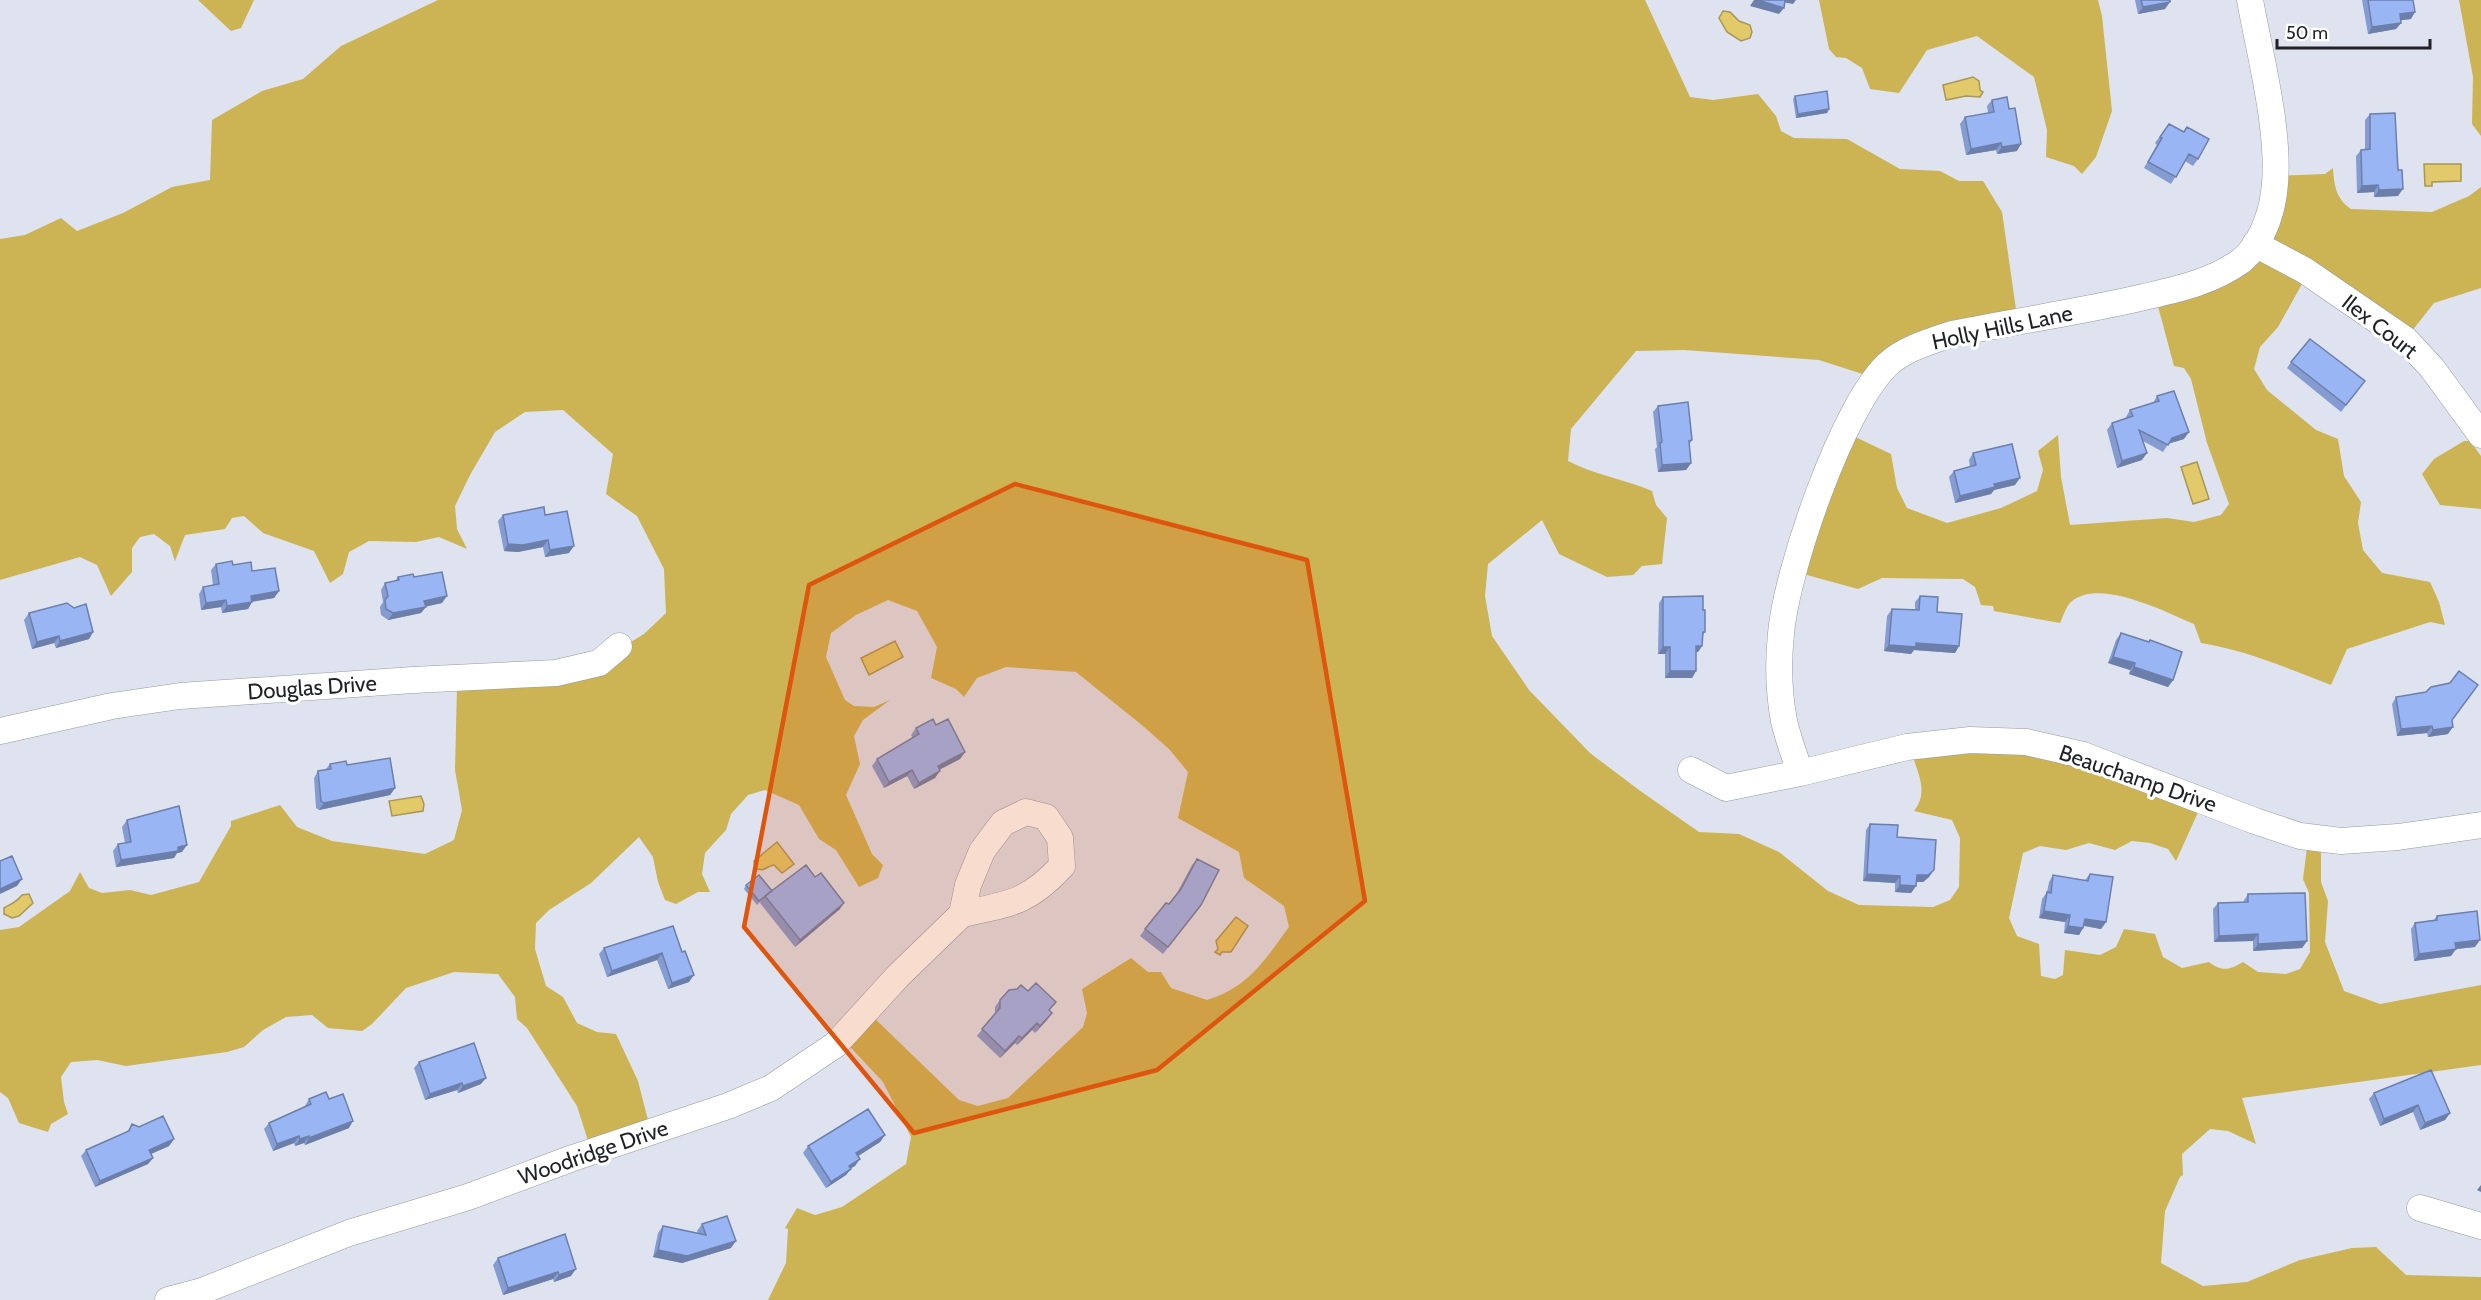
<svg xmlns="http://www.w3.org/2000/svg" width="2481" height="1300" viewBox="0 0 2481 1300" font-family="Cabin,sans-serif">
  <rect width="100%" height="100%" fill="#dee3ef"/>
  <path fill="#ccb353" d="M198,0H254L241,28L231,31Z
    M438,0H1645L1690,97L1713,100L1758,94L1776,116L1781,131L1794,138L1847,139L1900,169L1940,171L1959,181H1983L2002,212L2017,316L1872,377L1819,360L1684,350L1636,351L1571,429L1568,461C1595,475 1624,479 1652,491L1656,505L1667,518L1662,564L1642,566L1633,575L1607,577L1559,554L1542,520L1488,564L1485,596L1492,636L1529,690L1590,753L1639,790L1699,832L1739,834L1779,852L1828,891L1859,905L1933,907L1950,900L1959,887L1960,838L1952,820L1914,811C1929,792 1918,775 1912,753L2020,738L2204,799L2176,861L2168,849L2150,843L2132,841L2115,850L2089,843L2066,850L2040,846L2023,853L2009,918L2017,936L2039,944L2041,976L2055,979L2063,975L2065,950L2100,955L2116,947L2124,929L2155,934L2163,957L2182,968L2209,962C2222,972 2230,970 2243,962L2258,972L2286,974L2300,969L2310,952L2309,893L2303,879L2308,840L2321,837V882L2328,901L2325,942L2344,991L2380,1004L2481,985V1065L2242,1098L2256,1144L2228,1131L2210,1129L2182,1154L2183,1175L2180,1177L2165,1211L2161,1263L2203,1286L2247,1282L2300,1260L2352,1248L2376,1247L2406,1275L2481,1277V1300H768L786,1263L788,1229L785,1228L797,1208L815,1215L842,1207L906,1164L911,1137L883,1082L841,1037L869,1013L959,1100L978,1106L1008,1098L1083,1027L1087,1013L1082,989L1131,958L1148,972H1161L1171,988L1207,1000C1249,987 1264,961 1289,927L1284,906L1244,878L1239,852L1178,818L1188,772L1169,749L1143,726L1076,672L1006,667L977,678L964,697L956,689L931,678L937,647L917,611L888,600L856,615L831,633L826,657L845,700L854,706L874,707L890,700L863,720L854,736L860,764L846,795L872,854L883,865L878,878L859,887L836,850L819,839L799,805L765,790L748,795L731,814L726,830L705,853L702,874L710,892H698L676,904L665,900L658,882L653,857L639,837L591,883L549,910L536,923L535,949L546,986L563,997L577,1023L597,1032L616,1034L638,1081L650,1128L590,1147L577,1106L527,1028L517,1019L515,997L498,974L454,972L406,988L372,1024L362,1031L328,1028L312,1015L286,1017L263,1030L244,1047L227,1052L126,1066L97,1060L71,1062L61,1077L64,1102L68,1114L51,1124L48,1132L19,1123L8,1098L0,1092V930L19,927L70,891L80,872L89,888L102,893L130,890L151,895L199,882L231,826V821L280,805L297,827L332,841L425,854L454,840L462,810L455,770L457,686L580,673L644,634L666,613L664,569L637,516L606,494L613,454L563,410L525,412L495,432L470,475L455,506L457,529L467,549L439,537L416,542L369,541L349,552L343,574L330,583L314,551L263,533L244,516L232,518L225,529L185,535L175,561L170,546L154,534L140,537L132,548V572L111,596L97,565L80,557L0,580V239L25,235L61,218L77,231L123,213L172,187L210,180L212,120L262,91L303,79L341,46Z
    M1819,0H2098L2102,16L2112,111L2096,157L2082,174L2074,166L2046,157L2047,130L2034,77L1977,36L1927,50L1899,93L1870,89L1862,68L1846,58L1836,57L1829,49Z
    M2459,0H2481V136L2472,124L2473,77Z
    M2333,168C2334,185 2336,199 2351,209L2432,212L2469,196L2481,187V288L2434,303L2404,341L2302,284L2278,327L2260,347L2254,369L2267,390L2316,430L2338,439L2344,476L2361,502L2358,523L2363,550L2382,573L2430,582L2439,602L2445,625L2430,622L2347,649L2331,685C2289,669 2246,650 2201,643L2194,624C2166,612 2098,577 2071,602C2066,606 2063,617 2060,623L1994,611L1993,606L1981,605L1975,587L1963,579L1882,578L1858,589L1796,572L1845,432L1891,454L1897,488L1907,508L1947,523L2001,508L2037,491L2043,470L2038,451L2058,435L2061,477L2070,525L2167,518L2194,522L2221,515L2229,504L2207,443L2191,379L2184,368L2174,366L2155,295L2241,257L2275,176L2325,174Z
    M2464,441H2470L2481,456V509L2440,505L2422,474L2434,459Z"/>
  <path fill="#e2c96a" stroke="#a89756" stroke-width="1.5" d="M1723,11L1730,12L1739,21L1750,25L1752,32L1750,38L1741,41L1727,32L1719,18Z
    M1973,77L1979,81L1980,90L1983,92L1980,97L1966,96L1946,100L1943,85Z
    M2424,164H2461V181L2432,182V186H2425Z
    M2197,462L2209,499L2193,504L2181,467Z
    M895,641L903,657L869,675L861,658Z
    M421,796L424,804L423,811L392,816L389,801Z
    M777,842L794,864L782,873L774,865C766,866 763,874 755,867L754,861Z
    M29,894L33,903L19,916L12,918L4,914V908C11,904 17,902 22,895Z
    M1236,917L1248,926L1231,952H1222L1220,955L1215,952L1218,949L1216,941Z"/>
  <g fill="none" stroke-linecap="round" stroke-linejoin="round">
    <defs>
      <path id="minor" d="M2255,244L2304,270L2406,340L2432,368L2481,435
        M0,731L112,706L180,696L413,680L556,673L599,663L619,646
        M1691,770L1726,788L1800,773L1907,747L1970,740L2026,742L2083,755L2255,821L2300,836L2341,841L2398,837L2481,825
        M1800,773C1795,756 1788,739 1784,721C1779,694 1778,662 1781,634C1786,572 1842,408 1887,365C1903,349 1931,341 1952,334C2016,321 2080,312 2144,297C2178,289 2212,282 2241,261C2260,246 2271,216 2274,193C2282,137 2260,56 2250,0
        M1026,812L1046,817L1060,838L1062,866C1028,903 1009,904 962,914L968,885L982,851L1003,823Z
        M2420,1208L2481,1226
        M168,1300L202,1291L349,1233L468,1197L573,1158L728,1106L771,1088L835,1045L898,976L962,914"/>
    </defs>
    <use href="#minor" stroke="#959aa5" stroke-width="27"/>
    <use href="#minor" stroke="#fff" stroke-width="26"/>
  </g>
  <path fill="#849cd2" d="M2135,0H2170L2165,9L2138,14Z
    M2362,0H2413L2411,19L2401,20V23L2396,29L2368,34Z
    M1795,96L1829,109L1827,113L1796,118L1793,99Z
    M1992,100L2017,151L1997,154L1996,150L1966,155L1960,124L1965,117L1988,113L1987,106Z
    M2370,114L2398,196L2374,197V192L2357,193L2356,156L2361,150H2365V120Z
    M2169,124L2183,132L2187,127L2198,159L2193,166L2185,161L2171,184L2144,168L2157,145L2155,143Z
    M2291,362L2365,381L2341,412L2287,368Z
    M2157,396L2184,439L2168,444L2163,452L2143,441L2142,460L2117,468L2107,430L2112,423L2126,418V417L2130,410L2153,403Z
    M1658,406L1692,440L1689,445L1691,463L1686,470L1658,472L1655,449L1657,447L1653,412Z
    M1973,453L2015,485L1994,490L1991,494L1955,503L1949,477L1954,471L1970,467L1969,460Z
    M503,515H545L569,553L545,557L543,547L518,552L504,551L498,521Z
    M216,564L233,565L252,571L279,591L274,598L252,602L248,609L222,613L221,607L201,610L199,594L203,587L213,585L211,570Z
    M398,577H414L442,603L426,606L421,613L388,620L381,615L380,607L383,602L381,590L385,583L395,581Z
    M1920,596L1937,612L1959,646L1955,653L1914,650L1911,654L1884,651L1887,616L1892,609H1915V602Z
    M1663,597L1703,610L1705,632L1703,635L1702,646L1698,652H1696V671L1692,678H1665V654H1658L1659,603Z
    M29,613L93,632L89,639L56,648L54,643L32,649L24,620Z
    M2121,633L2149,642L2150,640L2173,680L2168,687L2129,674L2130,670L2108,663L2116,640Z
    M2396,697L2452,720L2448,734L2428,737L2427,733L2397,736L2392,704Z
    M936,725L965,752L960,759L939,770L935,778L914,789L907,776L884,788L872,766L877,759L913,738L911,735L916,728Z
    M330,764L347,765L395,788L390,795L319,810L316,808L314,778L318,771L325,770Z
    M127,820L182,852L177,853L174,858L116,867L113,851L118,844L125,843L122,827Z
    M1870,824L1897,837L1929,877L1923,882H1916V886L1911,893L1895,892V883L1863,881L1866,830Z
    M1197,859L1201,905L1163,954L1140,936L1145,929L1169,904L1177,893L1192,865Z
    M2090,874L2106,922L2101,929L2084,926L2079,935L2064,933L2065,922L2039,918L2042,899L2047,892L2049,882L2053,875L2085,880Z
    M746,885L772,891L840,909L795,947L760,903L761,901L757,905L744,889Z
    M2248,894L2307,941L2302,948L2253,951V941L2214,942L2213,909L2218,903L2243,902Z
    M2437,916L2475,947L2456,949L2451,956L2414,961L2411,929L2415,923L2434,920Z
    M673,926L689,982L668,989L657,960L607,977L599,954L604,948Z
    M1000,1000L1050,1011L1052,1013L1047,1020L1035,1033L1032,1030L1017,1045L1015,1043L1000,1058L977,1036L995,1013V1007Z
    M419,1062L481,1084L458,1093L457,1090L425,1100L414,1068Z
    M2374,1093L2450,1113L2445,1120L2420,1130L2413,1112L2380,1126L2369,1099Z
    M309,1099H329L349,1128L305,1145L304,1143L295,1146L294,1143L273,1151L264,1129L269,1123L305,1107V1106Z
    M132,1124L174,1139L169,1146L151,1154L153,1158L148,1164L95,1187L81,1156L86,1150L127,1132Z
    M885,1135L880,1142L858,1156L855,1166L851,1168L846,1175L826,1188L803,1153L808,1146Z
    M702,1224L731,1248L682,1263L653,1257L658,1233L663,1226L698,1233L697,1231Z
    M565,1234L571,1276L554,1282L553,1279L503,1295L493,1265L498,1258Z"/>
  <path fill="#6c7fab" d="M1754,0H1758L1784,8L1779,14L1750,6Z
    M1783,0H1796L1793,4L1782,2Z
    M2170,2L2165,9L2138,14L2143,7Z
    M2415,12L2411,19L2395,21L2400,14Z
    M2401,23L2396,29L2368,34L2372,27Z
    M1829,109L1827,113L1796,118L1798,114Z
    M2001,143L1996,150L1966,155L1971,149Z
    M2021,144L2017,151L1997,154L2002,147Z
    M2378,185L2374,192L2357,193L2362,186Z
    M2403,189L2398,196L2374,197L2379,190Z
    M2189,432L2184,439L2167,444L2172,438Z
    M2147,453L2142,460L2117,468L2122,461Z
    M1691,463L1686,470L1658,472L1662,465Z
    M2020,478L2015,485L1994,490L1991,494L1955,503L1960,496L1994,484Z
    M548,540L543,547L518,552L504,551L508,544Z
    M574,546L569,553L545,557L550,550Z
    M279,591L274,598L247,602L251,596Z
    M447,596L442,603L420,608L424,601Z
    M226,600L221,607L201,610L206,603Z
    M252,602L248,609L222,613L227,606Z
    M426,607L421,613L388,620L393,613Z
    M93,632L89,639L56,648L60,641Z
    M59,636L54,643L32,649L37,642Z
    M1916,643L1959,646L1955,653L1914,650L1911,654L1884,651L1889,645Z
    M1696,646H1702L1698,652H1692Z
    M1663,647H1670L1665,654H1658Z
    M2113,657L2135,663L2130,670L2108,663Z
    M2134,667L2173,680L2168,687L2129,674Z
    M1670,671H1696L1692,678H1665Z
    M2432,726L2427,733L2397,736L2401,729Z
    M2453,727L2448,734L2428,737L2433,730Z
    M965,752L960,759L933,773L938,766Z
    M912,770L907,776L884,788L889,782Z
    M940,771L935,778L914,789L919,783Z
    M395,788L390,795L319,810L324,803Z
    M187,845L182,852L177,853L174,858L116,867L121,860Z
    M1934,870L1929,877L1923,882H1912L1917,875Z
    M1867,874L1900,876L1895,883L1863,881Z
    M22,879L17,886L0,894V889Z
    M1900,885L1916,886L1911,893L1895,892Z
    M844,903L840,909L795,947L800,940Z
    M2044,911L2070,915L2065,922L2039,918Z
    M2085,919L2106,922L2101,929L2080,925Z
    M2068,926L2083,928L2079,935L2064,933Z
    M2258,934L2253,941L2214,942L2219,936Z
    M2480,940L2475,947L2456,949L2451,956L2414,961L2419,954L2455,943Z
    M2307,941L2302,948L2253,951L2258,944Z
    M662,953L657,960L607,977L612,971Z
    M694,975L689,982L668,989L672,983Z
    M1052,1013L1047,1020L1035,1033L1040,1026Z
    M1037,1023L1032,1030L1017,1045L1022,1038Z
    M1019,1036L1015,1043L1000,1058L1005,1051Z
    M486,1078L481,1084L458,1093L463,1086Z
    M462,1083L457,1090L425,1100L430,1094Z
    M2418,1105L2413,1112L2380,1126L2384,1119Z
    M2450,1113L2445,1120L2420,1130L2425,1123Z
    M353,1121L349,1128L305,1145L309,1138Z
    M885,1135L880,1142L852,1160L856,1153Z
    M299,1136L294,1143L273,1151L277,1144Z
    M309,1136L304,1143L295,1146L300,1139Z
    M174,1139L169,1146L144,1157L149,1150Z
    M153,1158L148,1164L95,1187L100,1181Z
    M860,1159L855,1166L844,1172L849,1166Z
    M851,1169L846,1175L826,1188L831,1182Z
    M2481,1185V1192L2477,1190Z
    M736,1241L731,1248L682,1263L653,1257L658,1250Z
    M576,1269L571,1276L554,1282L559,1275Z
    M558,1272L553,1279L503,1295L508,1288Z"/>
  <path fill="#9ab5f4" stroke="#6c7fab" stroke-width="1.5" d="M1758,0H1785L1784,8Z
    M2141,0H2170V2L2143,7Z
    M2368,0H2413L2415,12L2400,14L2401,23L2372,27Z
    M1827,91L1829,109L1798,114L1795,96Z
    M2007,97L2009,109L2015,108L2021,144L2002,147L2001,143L1971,149L1965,117L1994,112L1992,100Z
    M2395,113L2398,170H2402L2403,189L2379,190L2378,185L2362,186L2361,150L2370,149V114Z
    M2169,124L2184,132L2187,127L2209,139L2198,159L2189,154L2176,177L2148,162L2162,138L2160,137Z
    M2310,339L2365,381L2346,405L2291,362Z
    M2174,391L2189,432L2172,438L2168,445L2139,430L2147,453L2122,461L2112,423L2133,416L2130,410L2159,401L2157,396Z
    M1688,402L1692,440L1689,441L1691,463L1662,465L1660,443L1662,442L1658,406Z
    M2012,444L2020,478L1994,484L1995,487L1960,496L1954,471L1976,465L1973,453Z
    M544,507L545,515L567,511L574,546L550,550L548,540L523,545L508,544L503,515Z
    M232,561L233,565L251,562L252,571L275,568L279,591L251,596L252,602L227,606L226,600L206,603L203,587L219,584L216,564Z
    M442,572L447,596L424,601L426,607L393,613L386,609L385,600L388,596L385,583L399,580L398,577L413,574L414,577Z
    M1703,596V610H1705V632H1703L1702,646H1696V671H1670V647H1663V597Z
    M1920,596L1938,597L1937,612L1962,614L1959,646L1916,643V647L1889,645L1892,609L1919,610Z
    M67,603L74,608L86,604L93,632L60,641L59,636L37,642L29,613Z
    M2121,633L2149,642L2150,640L2182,652L2173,680L2134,667L2135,663L2113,657Z
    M2459,671L2478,685L2452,720L2453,727L2433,730L2432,726L2401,729L2396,697L2426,692L2431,687L2450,683Z
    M933,719L936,725L948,719L965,752L938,766L940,771L919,783L912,770L889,782L877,759L919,734L916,728Z
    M390,758L395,788L324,803L321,801L318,771L331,769L330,764L346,761L347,765Z
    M179,806L187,845L178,847V851L121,860L118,844L131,842L127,820Z
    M1870,824L1898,825L1897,837L1936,840L1934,870L1928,875H1917L1916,886L1900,885V876L1867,874Z
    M12,856L22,879L0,889V861Z
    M1197,859L1219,870L1201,905L1168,947L1145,929L1166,903L1169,904L1181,889Z
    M806,865L815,877L821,873L844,903L800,940L765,896Z
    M2090,874L2113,877L2106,922L2085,919L2083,928L2068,926L2070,915L2044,911L2047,892L2051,893L2053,875L2088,881Z
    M759,875L772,891L759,901L746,885Z
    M2305,893L2307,941L2258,944V934L2219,936L2218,903L2248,902V894Z
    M2477,911L2480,940L2455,943L2456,949L2419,954L2415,923L2437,920V916Z
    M673,926L682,952L685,951L694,975L672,983L662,953L612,971L604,948Z
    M1036,983L1056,1002L1049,1010L1052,1013L1040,1026L1037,1023L1022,1038L1019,1036L1005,1051L982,1029L1000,1008V1000L1009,990L1017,989L1021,985L1028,991Z
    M474,1043L486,1078L463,1086L462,1083L430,1094L419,1062Z
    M2431,1070L2450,1113L2425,1123L2418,1105L2384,1119L2374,1093Z
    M326,1092L329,1099L343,1094L353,1121L309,1138V1136L300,1139L299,1136L277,1144L269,1123L311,1104L309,1099Z
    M868,1109L885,1135L856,1153L860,1159L849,1166L851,1169L831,1182L808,1146Z
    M163,1116L174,1139L149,1150L153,1158L100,1181L86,1150L129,1131L132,1124L139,1127Z
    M727,1216L736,1241L687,1256L658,1250L663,1226L706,1235L702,1224Z
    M565,1234L576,1269L559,1275L558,1272L508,1288L498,1258Z"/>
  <path fill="#de560d" fill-opacity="0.2" stroke="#de560d" stroke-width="4.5" stroke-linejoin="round" d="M1015,484L1307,560L1365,901L1157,1070L914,1133L744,927L809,585Z"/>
  <g text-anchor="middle" stroke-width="6" stroke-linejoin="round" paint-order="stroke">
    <g font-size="22" fill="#1f2126" stroke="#fff">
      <text transform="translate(2380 326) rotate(38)" y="8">Ilex Court</text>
      <text transform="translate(2002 327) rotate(-12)" y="8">Holly Hills Lane</text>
      <text transform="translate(312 687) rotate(-4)" y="8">Douglas Drive</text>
      <text transform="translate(2138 778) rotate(19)" y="8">Beauchamp Drive</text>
      <text transform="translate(593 1152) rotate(-19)" y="8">Woodridge Drive</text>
    </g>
  </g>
  <path d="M2277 39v9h153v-9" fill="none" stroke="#1f2126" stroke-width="3"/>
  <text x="2286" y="39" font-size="18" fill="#1f2126" stroke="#ffffff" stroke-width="4.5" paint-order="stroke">50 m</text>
</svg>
